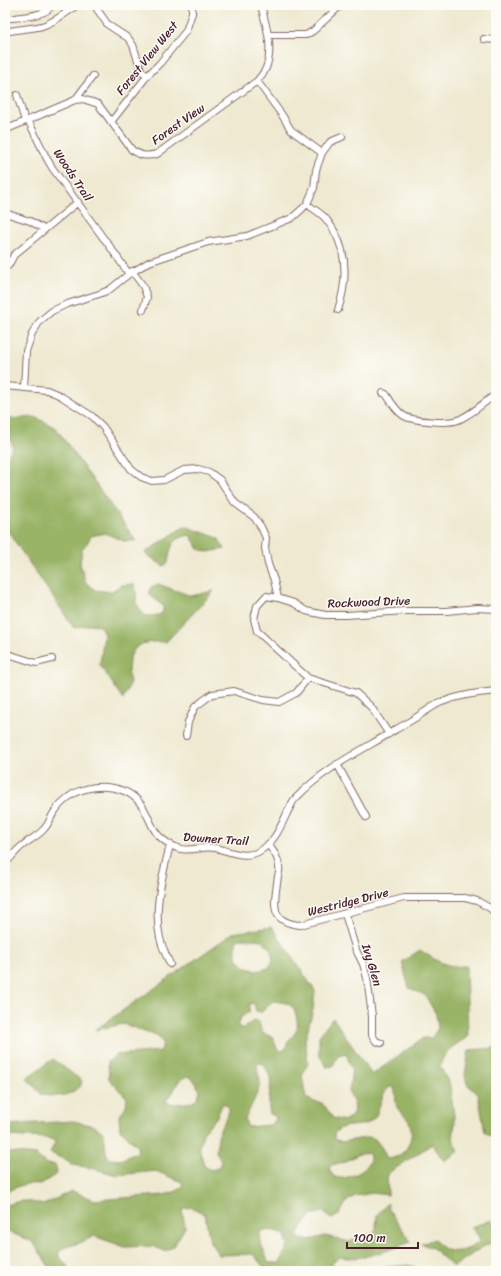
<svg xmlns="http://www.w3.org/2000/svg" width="501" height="1276" viewBox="0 0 501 1276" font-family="Sriracha,sans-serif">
  <rect width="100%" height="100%" fill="#fdfcf7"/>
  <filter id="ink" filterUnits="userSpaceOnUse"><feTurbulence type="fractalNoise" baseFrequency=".025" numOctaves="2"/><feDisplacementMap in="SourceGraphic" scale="8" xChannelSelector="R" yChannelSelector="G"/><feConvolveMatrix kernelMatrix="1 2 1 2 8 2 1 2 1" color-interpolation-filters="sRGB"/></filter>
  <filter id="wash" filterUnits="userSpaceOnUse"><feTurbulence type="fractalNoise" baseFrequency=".012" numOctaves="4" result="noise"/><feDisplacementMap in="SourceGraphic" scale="16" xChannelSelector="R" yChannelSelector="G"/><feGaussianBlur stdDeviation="0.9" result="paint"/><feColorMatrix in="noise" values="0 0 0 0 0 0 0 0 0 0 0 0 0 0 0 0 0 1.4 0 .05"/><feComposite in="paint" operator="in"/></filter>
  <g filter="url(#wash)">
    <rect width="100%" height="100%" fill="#eee9d0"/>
    <path fill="#99b466" stroke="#726a48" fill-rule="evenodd" d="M35,417L56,428L136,541H124L105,533L91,536L87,543L82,549L80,564L86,583L95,590L110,592L122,585L134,584L136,592V603L145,616L159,615L163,612V606L149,594L151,587L158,584L191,596L214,591L166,642C142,641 129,644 128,671C128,675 129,678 130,681C130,686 125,694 123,699L100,665L104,635L101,627L93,624L74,628L5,527V462L13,447L7,431H5V419Z
      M185,526L218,538L225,549L207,552L199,549L190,535C171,538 171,547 168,563L163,566L145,553Z
      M272,927L315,991L313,1010L305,1040L308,1063L302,1076L306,1098L314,1102L322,1103L333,1118L344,1121L352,1116L355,1107L349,1091L352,1070L346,1053L338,1055L333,1066L326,1067L319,1053V1036L333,1018L372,1075L423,1038H432L438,1028L436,1014L425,995L409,988L402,962L420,950C437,961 445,968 466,966L468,1037C455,1045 444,1050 440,1066L450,1086L455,1123L453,1139L459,1151L444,1161L432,1144L387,1174L388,1195L373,1193L355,1196L347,1201L339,1215L331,1219L323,1212L311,1215L297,1234L301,1240L314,1239L325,1236L350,1242L359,1236L373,1234L376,1229L377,1215L388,1203L389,1210L411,1242C387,1250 365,1261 339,1257L332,1264V1271H267L253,1254L219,1255L210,1242L205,1214L191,1207L182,1209L185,1227L174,1246L165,1251L152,1246L125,1247L94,1236L82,1242L61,1249L58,1255L68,1267L69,1271H52L33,1242L5,1230V1206C23,1199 25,1200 43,1205L72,1191L95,1200L164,1195L177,1191L183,1186L182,1182L156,1171L117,1175L92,1168L71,1165C64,1157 58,1158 50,1152L54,1145L55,1141L48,1138L5,1136V1125L73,1121L94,1126L104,1133L106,1152L109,1159L121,1160L138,1152L137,1146L120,1129L119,1117L126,1106L127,1098L109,1079L108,1062L115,1055L161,1051L163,1043L157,1035L123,1024L95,1030L233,933ZM241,938L262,940L271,949L273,960L269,968L257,971L244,967L236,956V942ZM274,1001L287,1003L294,1008C296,1015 300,1026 295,1033C290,1041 288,1037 286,1049L281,1051L277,1049L273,1037L262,1033L259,1022L255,1020L242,1029L238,1026L241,1017L249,1012L250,1004L254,1003L256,1011L262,1012L266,1006ZM261,1063C279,1080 265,1095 270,1114L275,1116L276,1119L270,1125L248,1127L245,1120C248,1112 258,1093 260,1085C261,1078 256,1071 257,1064ZM189,1076L195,1082L200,1091L198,1096L194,1102L176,1104L168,1103L166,1100C168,1098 171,1095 173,1092C178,1083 177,1079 189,1076ZM392,1086C398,1092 394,1099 397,1107C400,1113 408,1117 410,1124C415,1141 405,1158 387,1159L382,1148L375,1139L370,1137L342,1142L335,1139L334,1134C336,1132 337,1130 339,1129C349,1123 366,1129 374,1118C381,1110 380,1090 392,1086ZM223,1103L228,1106V1115L219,1131L216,1151L221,1162L218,1168L211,1170L204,1166L199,1146L204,1131L216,1118ZM367,1153L370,1156C371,1169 354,1177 342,1178C339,1179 336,1177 333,1176L329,1169L331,1165L345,1162L359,1154ZM261,1230L275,1231L285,1235L288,1245L280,1263H269L259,1239Z
      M496,1048L494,1080L496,1098V1134L491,1136L485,1132L478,1094L467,1084L465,1075L469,1050Z
      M53,1059L82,1081L80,1087C67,1097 58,1097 42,1095L34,1086L26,1078Z
      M5,1152L37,1155L46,1164L55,1165L57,1170L55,1175L41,1184C26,1183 18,1185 5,1193Z
      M492,1220L496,1240L481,1248L453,1267L433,1248L421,1244L435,1239C444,1257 466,1253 479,1242V1237L471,1227Z
      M409,1265L425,1271H366L384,1267Z"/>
  </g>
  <g filter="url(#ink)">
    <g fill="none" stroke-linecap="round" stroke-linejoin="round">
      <defs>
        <path id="street" d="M94,5L108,25L128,38L133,45L141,70L147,76
          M5,19C17,17 47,17 52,5
          M5,32C17,29 30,29 42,26C55,22 66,13 77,5
          M268,35H306L313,31L341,5
          M484,39L496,40
          M257,81L282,115L291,130L322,153
          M17,95L25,121
          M75,100L93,76
          M28,120L47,159L53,169L104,239
          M111,122L147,76L160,63L186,31L192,13V5
          M5,130L75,100L83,99L98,104L132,150C142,156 145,157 157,154L257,81C260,77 264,73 266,68C274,47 266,26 261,5
          M307,204C313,209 321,213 326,219C348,246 348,279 338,310
          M5,213L30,221L44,229
          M106,241L129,274
          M5,266H8L14,255L78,202
          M132,271L143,286L147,297L143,310
          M5,386L47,390L59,395L92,416L103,427L131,469L141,477L152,481L164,480L184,470L198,469L209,472L220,480L235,503L254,517L261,527L266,538L265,548L268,564L274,580L278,598
          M24,388L26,351L32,334L40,321L52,311L67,304L99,294L109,290L129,274L149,262L208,242L247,236L292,218L302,209L307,204L314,188L316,170L322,153L330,142L342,137
          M383,393L386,394C391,402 396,411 404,416C413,421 448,424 458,420C471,415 485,402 496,394
          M5,653L36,663L52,659
          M389,734L371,707L356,693L308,678L257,631L254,619L257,606L266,596L278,598L294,603L306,611L325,615H347L405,611H446L477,608L496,609
          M186,736L188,722L195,707L212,694L234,691L263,700L279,702L296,693L308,678
          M337,764L366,817
          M268,844C273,851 279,858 279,867C280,870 279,873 278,876C275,901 267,922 300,925L404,898H465L477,901L490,908L496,915
          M5,863C11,859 15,851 22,846C29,840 38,836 44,829C49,824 51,816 55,811C59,805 67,798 73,794C96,782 130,784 144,809C153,825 152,834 171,845C187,855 200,845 216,848C229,851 244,859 258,852C274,844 281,826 288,811C291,807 292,801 296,798C324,768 361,751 395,730C405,724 416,718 426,711C431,708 436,704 442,702C460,695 477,693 496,691
          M345,914L356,950L363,964L367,978L372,1016V1035L376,1041L381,1043
          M170,964C166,955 162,947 160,938C153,907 163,874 170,845
          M496,1206V1226"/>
      </defs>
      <use href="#street" stroke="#836665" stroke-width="8"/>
      <use href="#street" stroke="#fff" stroke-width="6"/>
    </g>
  </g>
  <g text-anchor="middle" stroke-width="3" stroke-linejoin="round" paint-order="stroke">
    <g font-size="12" fill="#4a1f2b" stroke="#fdfcf7">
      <text transform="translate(147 58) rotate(-51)" y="4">Forest View West</text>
      <text transform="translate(178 124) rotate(-35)" y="4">Forest View</text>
      <text transform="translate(73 175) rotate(56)" y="4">Woods Trail</text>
      <text transform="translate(369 602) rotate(-2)" y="4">Rockwood Drive</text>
      <text transform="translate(216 839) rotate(4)" y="4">Downer Trail</text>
      <text transform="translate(348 902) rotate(-14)" y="4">Westridge Drive</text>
      <text transform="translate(372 965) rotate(73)" y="4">Ivy Glen</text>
    </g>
  </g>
  <rect width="501" height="1276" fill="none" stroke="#fdfcf7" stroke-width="20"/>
  <path d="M347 1242v6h71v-6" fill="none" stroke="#4a1f2b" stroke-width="2"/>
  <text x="353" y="1242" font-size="12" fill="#4a1f2b" stroke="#fdfcf7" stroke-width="3" paint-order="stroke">100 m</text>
</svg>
